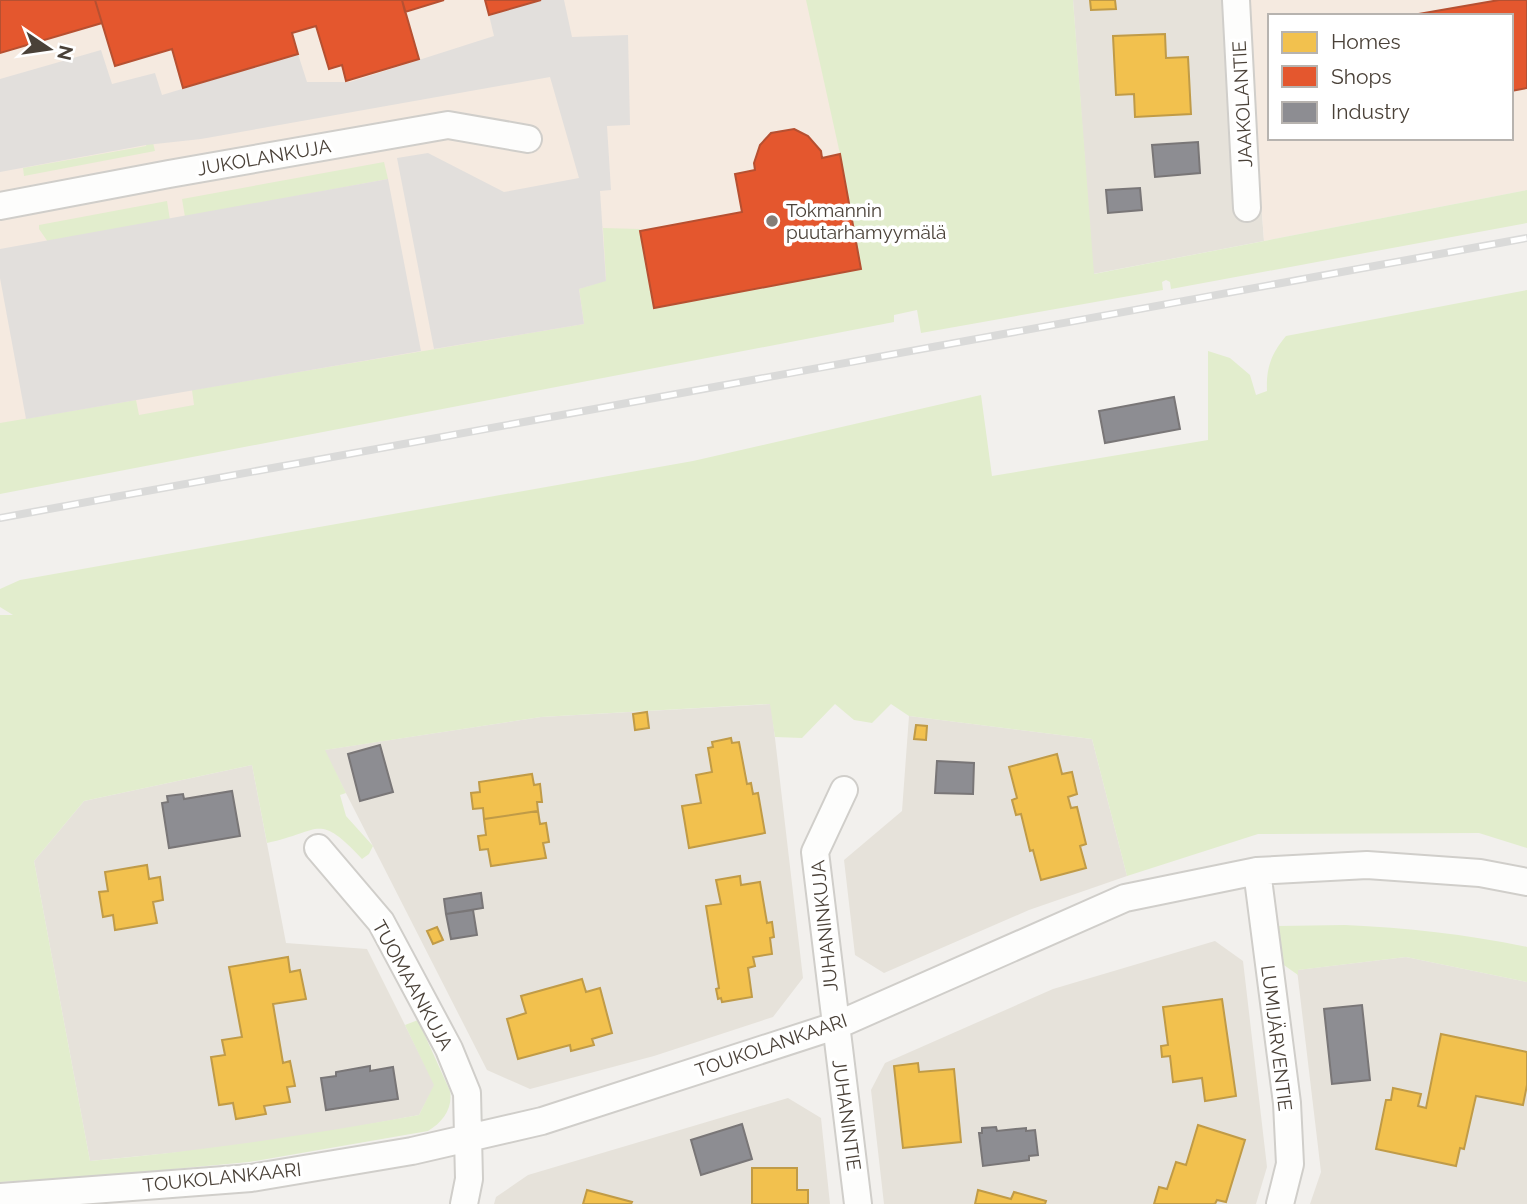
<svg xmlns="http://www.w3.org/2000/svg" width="1527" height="1204" viewBox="0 0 1527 1204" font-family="Raleway,sans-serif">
  <rect width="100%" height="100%" fill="#f2f0ed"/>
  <path fill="#e6e2da" d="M1073,0H1246L1264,241L1093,274Z
    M771,704L803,978L773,1017L654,1056L530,1089L487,1070L324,750L541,717Z
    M909,716L1092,739L1127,876L1029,910L884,973L855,955L844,860L902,811Z
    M252,765L286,943L367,949L435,1085L419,1115L306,1136L191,1151L90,1161L34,861L84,801Z
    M1215,941L1243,961L1267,1167L1256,1204H884L871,1090L885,1063L1053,989Z
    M1406,957L1527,982V1204H1310L1321,1172L1297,970Z
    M788,1098L821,1118L830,1204H494L496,1197L528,1175Z"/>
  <path fill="#f5eae0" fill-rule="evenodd" d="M0,0H835L895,278L0,443Z
    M1246,0H1527V190L1264,241ZM1270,16H1511V138H1270Z"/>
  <path fill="#e2edcd" d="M806,0H1073L1094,274L1527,190V223L1171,289L1170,282L1166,280L1162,282L1163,290L921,333L917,310L894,315V322L0,494V423L136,400L139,415L194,405L192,390L584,324L579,289L606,280L603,228L640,229L654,307L861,269L840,154Z
    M150,130L155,151L24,176L23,168L146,146Z
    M384,162L388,179L185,217L182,199Z
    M167,201L170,220L48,242L39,229V225Z
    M1527,290V848L1479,833L1258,834L1127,876L1092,739L909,716L891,704L872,723L854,720L835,704L802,738L775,737L770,704L541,717L325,750L346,793L340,795L346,816L373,846L369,854L362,859C317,811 321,832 267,843L252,765L84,801L34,861L90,1161C201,1151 310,1135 419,1115L434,1085L405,1025L418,1020L450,1091C453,1108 443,1122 428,1131L249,1162L88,1177L0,1182V615H13L0,607V589L20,580L693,461L981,395L992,476L1208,440V351L1230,358L1250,375L1256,395L1267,391C1266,368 1271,354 1286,336Z
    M1345,925C1407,928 1466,934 1527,947V982L1406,957L1298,970V975L1281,963L1278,926Z"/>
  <path fill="#e2dfdc" d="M541,0H564L572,37L628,35L630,125L607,126L611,190L600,191L606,281L579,289L584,324L434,349L397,158L428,153L504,192L579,178L550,77L201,139L146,145L0,172V79L101,50L112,84L155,73L162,95L298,54L307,82H350L494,36L489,15Z
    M388,179L421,351L26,419L0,278V249Z"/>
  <path fill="#f2c14e" stroke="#c09b47" stroke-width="2" d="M1090,0H1115L1116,9L1091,10Z
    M1165,34L1166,58L1188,57L1191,114L1135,117L1134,94L1116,95L1113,36Z
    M647,712L649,728L635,730L633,714Z
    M916,725L927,726L926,740L914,739Z
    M731,738L732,743L739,742L747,784L751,783L753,794L758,793L765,833L689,848L682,806L701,803L696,775L712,772L708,748L713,747L712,742Z
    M1057,754L1062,774L1072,772L1077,794L1068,797L1071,808L1077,807L1086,844L1080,846L1086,868L1041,880L1033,850L1030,851L1021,814L1016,815L1012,800L1017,798L1009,767Z
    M532,774L534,785L540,784L542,802H537L538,811L484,819L483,808L473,809L471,793L480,792L479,782Z
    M538,811L540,824L546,823L549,842L543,843L546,858L491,866L488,849L480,850L478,836L486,835L484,819Z
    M147,865L149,879L160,877L163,900L153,902L157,923L115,930L113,915L103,917L99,892L108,891L105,872Z
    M740,876L741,885L760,882L767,923L772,922L774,937L770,938L772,954L753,957L755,966L748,968L752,997L722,1002L721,998L718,999L716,989L719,988L706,906L721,904L716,880Z
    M437,927L443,940L433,944L427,931Z
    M288,957L290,972L300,970L306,999L273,1004L283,1063L290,1061L295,1086L287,1087L290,1102L264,1106L266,1114L236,1119L233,1103L219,1105L211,1057L225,1055L222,1040L242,1037L229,967Z
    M582,979L586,992L600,988L612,1033L592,1039L594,1045L571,1051L570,1045L518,1059L507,1019L526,1013L521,996Z
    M1222,999L1236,1096L1205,1101L1202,1078L1173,1082L1170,1056L1162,1057L1161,1046L1168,1045L1163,1007Z
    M1441,1034L1527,1052V1085L1523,1105L1476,1096L1464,1149L1460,1148L1456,1166L1376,1149L1386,1100H1391L1393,1088L1421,1094L1418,1106L1426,1108Z
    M918,1063L919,1072L954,1069L961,1142L903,1148L894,1066Z
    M1198,1125L1245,1140L1226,1202L1217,1200L1215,1204H1154L1159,1187L1167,1189L1176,1162L1186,1165Z
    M752,1168H797V1190H808V1204H752Z
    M587,1190L632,1202L631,1204H583Z
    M978,1190L1011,1199L1014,1192L1046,1201L1045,1204H975Z"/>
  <path fill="#e4572e" stroke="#b65031" stroke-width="2" d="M0,0H95L102,23L0,53Z
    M95,0H402L419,59L346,81L342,65L329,69L316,26L292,33L298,54L183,88L172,49L115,66Z
    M402,0H444L405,12Z
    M485,0H541L489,15Z
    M1499,0H1527V88L1511,91V16H1407Z
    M794,129L808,136L821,151L822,158L840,154L861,269L654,308L640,231L742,212L735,174L755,170L754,163L760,145L771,133Z"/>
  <path fill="#8d8d92" stroke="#797677" stroke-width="2" d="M1198,142L1200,173L1155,177L1152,145Z
    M1140,188L1142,210L1108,213L1106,190Z
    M1174,397L1180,429L1105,443L1099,411Z
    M380,745L393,792L360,801L348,754Z
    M937,761L974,763L973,794L935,793Z
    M232,791L240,836L169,848L162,803L168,802L167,796L183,794L184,799Z
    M481,893L483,908L446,914L444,899Z
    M473,910L477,935L451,939L446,914Z
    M1362,1005L1370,1080L1332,1084L1324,1009Z
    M370,1066V1071L393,1067L398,1099L326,1110L321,1078L336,1076V1072Z
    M742,1124L752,1159L701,1175L691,1140Z
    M996,1127L997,1131L1026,1128V1131L1035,1130L1038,1155L1029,1156V1160L983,1166L979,1133H982V1128Z"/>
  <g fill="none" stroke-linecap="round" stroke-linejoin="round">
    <defs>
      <path id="street" d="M1236,0L1247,208
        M0,206L169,174L448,125L528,139
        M844,790L815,852L858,1204
        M318,848L381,922L449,1049L467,1093L469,1179L464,1204
        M1257,871L1287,1103L1290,1164L1280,1204
        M0,1197L251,1178L412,1151L542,1121L835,1026L1125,898L1257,871L1367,865L1480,873L1527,882"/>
    </defs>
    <use href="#street" stroke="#d0ceca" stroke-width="30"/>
    <use href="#street" stroke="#fdfdfc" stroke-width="26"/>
    <defs>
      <path id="rail" d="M0,518L1527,238"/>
    </defs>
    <use href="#rail" stroke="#dadad9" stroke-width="8"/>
    <use href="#rail" stroke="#fff" stroke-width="5" stroke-dasharray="16" stroke-linecap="butt"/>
  </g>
  <circle fill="#857e77" stroke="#fff" stroke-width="2.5" cx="772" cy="221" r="7"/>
  <g text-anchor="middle" stroke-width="7" stroke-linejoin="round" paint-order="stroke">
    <g font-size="19" fill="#4a4138" stroke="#fff">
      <text transform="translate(1242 104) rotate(-93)" y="7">JAAKOLANTIE</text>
      <text transform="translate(264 157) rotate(-10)" y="7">JUKOLANKUJA</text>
      <text transform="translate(824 926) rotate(-96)" y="7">JUHANINKUJA</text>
      <text transform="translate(413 985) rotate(61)" y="7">TUOMAANKUJA</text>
      <text transform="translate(1277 1038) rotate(83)" y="7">LUMIJÄRVENTIE</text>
      <text transform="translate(771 1045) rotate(-19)" y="7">TOUKOLANKAARI</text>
      <text transform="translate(847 1115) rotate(82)" y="7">JUHANINTIE</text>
      <text transform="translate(222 1177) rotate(-6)" y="7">TOUKOLANKAARI</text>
    </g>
    <g font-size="19" fill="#4a4138" stroke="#fff" text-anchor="start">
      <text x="786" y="217">Tokmannin<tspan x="786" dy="22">puutarhamyymälä</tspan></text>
    </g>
  </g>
  <rect x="1268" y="14" width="245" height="126" fill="#ffffff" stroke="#b7b3af" stroke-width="2"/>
  <rect x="1282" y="32" width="35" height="21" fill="#f2c14e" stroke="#b7b3af" stroke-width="2"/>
  <text x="1331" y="49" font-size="21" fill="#4a4138">Homes</text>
  <rect x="1282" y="66" width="35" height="21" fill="#e4572e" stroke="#b7b3af" stroke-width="2"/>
  <text x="1331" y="84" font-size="21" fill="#4a4138">Shops</text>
  <rect x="1282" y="102" width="35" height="21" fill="#8d8d92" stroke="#b7b3af" stroke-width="2"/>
  <text x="1331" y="119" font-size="21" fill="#4a4138">Industry</text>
  <g transform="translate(49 49) rotate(103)" stroke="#ffffff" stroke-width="5" paint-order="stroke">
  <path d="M0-5L12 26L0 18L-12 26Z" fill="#4a4138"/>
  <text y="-10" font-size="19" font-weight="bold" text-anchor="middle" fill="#4a4138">N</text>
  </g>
</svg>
